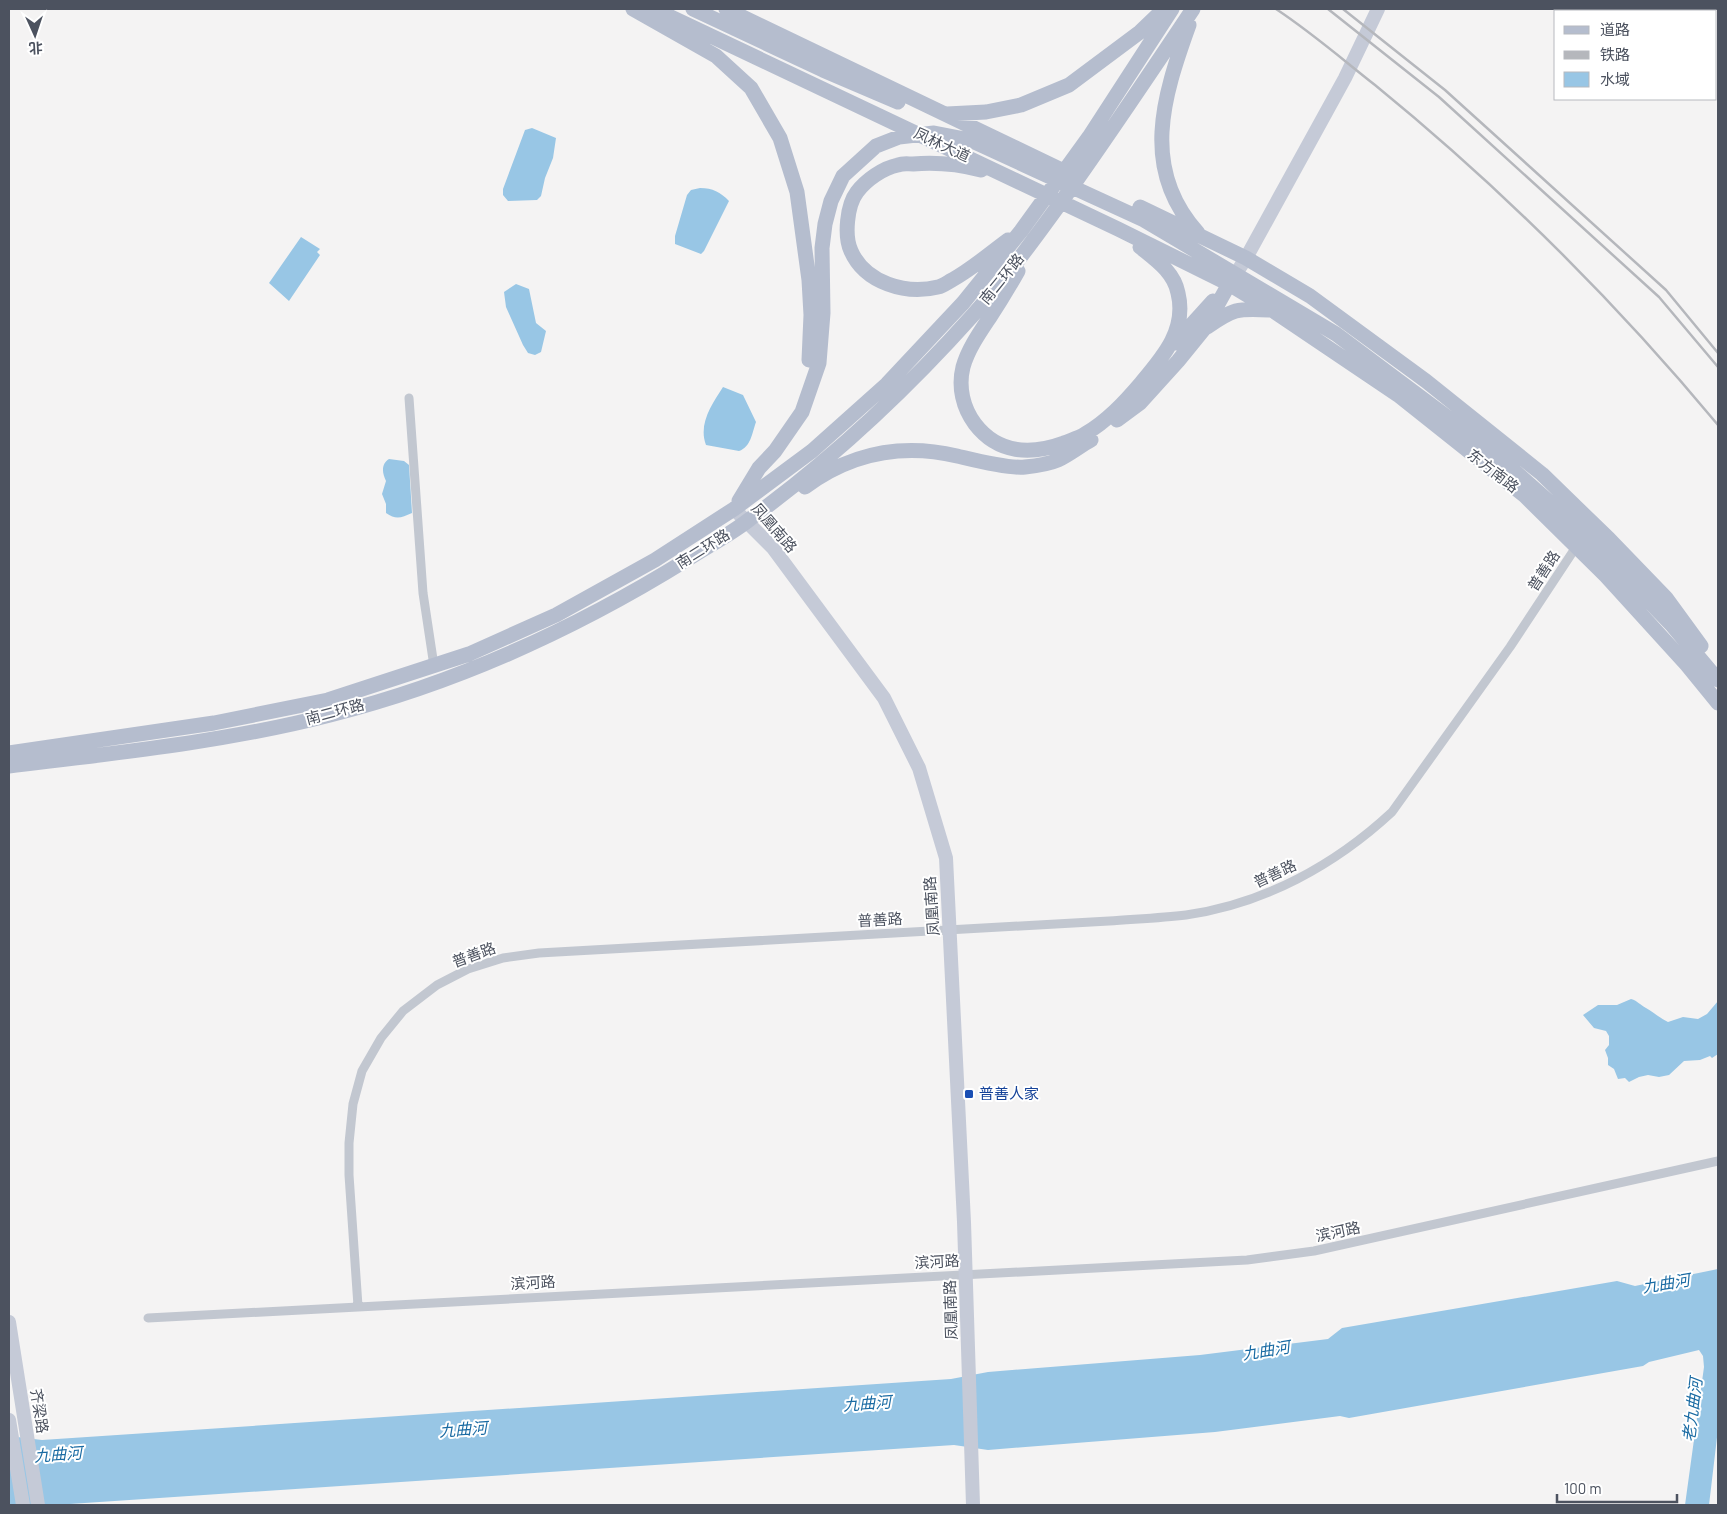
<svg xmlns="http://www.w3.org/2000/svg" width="1727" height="1514" viewBox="0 0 1727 1514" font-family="Barlow,'Noto Sans SC',sans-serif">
  <rect width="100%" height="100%" fill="#f4f3f3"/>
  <path fill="#98c6e5" d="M532,128L556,138L553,158L545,178L541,196L537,200L508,201L503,195V189L525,130Z
    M700,188C713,188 720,192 729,201L704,251L701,254L675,244V236L687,195L691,190Z
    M301,237L320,249L317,252L320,255L289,301L269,283Z
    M516,284L529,289L536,323L546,331L541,352L535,355L528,353L523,345L506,307L504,292Z
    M723,387L743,395L756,422C752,433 751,447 739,451L706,445C698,424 712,404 723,387Z
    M389,459L404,461L409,465L412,513C401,518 396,520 386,513V504L382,494L386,481C382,473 381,464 389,459Z
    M1631,999C1638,1001 1640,1005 1646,1008C1653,1012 1660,1018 1668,1022L1683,1017L1698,1019L1707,1014L1718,1001V1054L1712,1058L1710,1056L1700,1060L1684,1061L1669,1075L1659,1077L1648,1075L1639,1077L1629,1082L1625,1078L1618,1079L1614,1069L1608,1065V1058L1605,1050L1609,1045V1036L1606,1031L1594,1028L1583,1015L1598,1005H1617Z
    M1718,1269V1429L1709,1505H1685L1704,1367L1703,1356L1699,1350L1649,1362L1643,1366L1349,1418L1340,1416L1215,1432L988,1450L954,1445L55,1505H9V1436L42,1440L951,1379L988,1372L1200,1355L1328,1339L1342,1328L1617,1281L1635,1286Z"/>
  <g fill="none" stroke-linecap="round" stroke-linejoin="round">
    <path stroke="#c2c7d0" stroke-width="9" d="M409,398L423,593L434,666
      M358,1306L349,1175V1143L353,1104L362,1071L381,1038L403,1011L437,985L468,969L503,958L539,953L1109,921C1135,919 1161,918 1186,915C1264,904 1335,865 1392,812L1510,647L1576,547
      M148,1318L1247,1260L1314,1251L1718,1161"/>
    <path stroke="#c5cad7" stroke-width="14" d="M1230,283L1246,258L1345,78L1378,9
      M734,509L773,548L884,698L919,768L946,858L964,1222L973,1505
      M9,1322L38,1505
      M9,1420L23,1505"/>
    <path stroke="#b5bdce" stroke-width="15" d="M633,9L716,56L751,88L780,138L797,192L809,280L811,315L809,360
      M654,9L1118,229L1229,284L1272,310L1398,395L1525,496L1606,576L1687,665L1718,703
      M693,9L823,70L898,102
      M726,9L1072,175
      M1189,25C1163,97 1140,169 1198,233
      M947,114L986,112L1021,105L1069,85L1140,32L1164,9
      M981,170C958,164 937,162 913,164C908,164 903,163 898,165C883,168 866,180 857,192C847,205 844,236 851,251C865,283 906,295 938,287C943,286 948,282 952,280C972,269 989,254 1008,240
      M1140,207L1246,258L1310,296L1426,381L1542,474L1609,539L1666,598L1701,646
      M1018,271C1009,287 1000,302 990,317C980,332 968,349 963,367C958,387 963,408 975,424C998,454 1031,455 1064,443C1071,440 1079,438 1085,434C1107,421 1124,403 1141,383C1163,357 1187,330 1178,293C1174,272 1156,260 1140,247
      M1207,327C1233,309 1237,308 1269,310
      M1175,343L1213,301
      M1117,420L1140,403L1178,361L1204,329L1229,284
      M805,487C851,453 901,443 957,456C974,460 1008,469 1025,467C1035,466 1049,464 1058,460C1069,455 1080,446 1091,440
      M739,501L759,468L775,451L802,412L819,363L823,313L822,248L825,224L831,201L843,176L876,146L899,137L934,133L970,140L1144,220L1336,334L1455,423L1495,454L1563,514L1602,552L1671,624L1718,680
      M9,753L214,723L328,700L469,654L556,615L655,560L734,509L812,451L887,384L963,303L1021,231L1089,137L1172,9
      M9,766C116,753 225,742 330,715C457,683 577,628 688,559C708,546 731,534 750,519C831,460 906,390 973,315C1006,278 1035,238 1064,198C1108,136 1151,72 1193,9"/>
    <path stroke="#b5b7bc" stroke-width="2.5" d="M1276,9C1311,32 1342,59 1375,85C1500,187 1615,301 1718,425
      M1328,9L1439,97L1659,297L1718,367
      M1343,9L1445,90L1666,290L1718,353"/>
  </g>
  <rect fill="#1a4fb4" stroke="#fff" stroke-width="2" x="964" y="1089" width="10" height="10" rx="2.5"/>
  <g text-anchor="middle" stroke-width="4" stroke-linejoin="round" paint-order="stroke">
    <g font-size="15" fill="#4c525f" stroke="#fff">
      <text transform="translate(942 145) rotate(25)" y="5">凤林大道</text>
      <text transform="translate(1002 279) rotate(-51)" y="5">南二环路</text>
      <text transform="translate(1493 471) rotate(38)" y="5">东方南路</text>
      <text transform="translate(774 528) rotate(49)" y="5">凤凰南路</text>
      <text transform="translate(703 549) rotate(-32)" y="5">南二环路</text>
      <text transform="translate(1544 571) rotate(-57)" y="5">普善路</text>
      <text transform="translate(335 712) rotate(-15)" y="5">南二环路</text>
      <text transform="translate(1275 874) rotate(-25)" y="5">普善路</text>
      <text transform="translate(932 906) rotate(-94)" y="5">凤凰南路</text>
      <text transform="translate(880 920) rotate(-3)" y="5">普善路</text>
      <text transform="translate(474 955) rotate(-20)" y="5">普善路</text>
      <text transform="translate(1338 1232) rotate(-12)" y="5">滨河路</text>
      <text transform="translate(937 1262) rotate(-3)" y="5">滨河路</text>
      <text transform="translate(533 1283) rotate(-3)" y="5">滨河路</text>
      <text transform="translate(951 1310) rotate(-92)" y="5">凤凰南路</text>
      <text transform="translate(39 1411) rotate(81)" y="5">齐梁路</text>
    </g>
    <g font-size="15" fill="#164399" stroke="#fff" text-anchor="start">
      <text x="979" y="1099">普善人家</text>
    </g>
    <g font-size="16" font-style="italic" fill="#1a6ba3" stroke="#fff">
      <text transform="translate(1666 1283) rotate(-9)" y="6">九曲河</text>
      <text transform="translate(1266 1350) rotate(-9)" y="6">九曲河</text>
      <text transform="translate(867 1403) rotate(-4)" y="6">九曲河</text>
      <text transform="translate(1692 1410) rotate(-83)" y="6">老九曲河</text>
      <text transform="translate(463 1429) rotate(-4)" y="6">九曲河</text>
      <text transform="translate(58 1454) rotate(-4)" y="6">九曲河</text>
    </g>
  </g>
  <rect width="1727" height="1514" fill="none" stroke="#4c525f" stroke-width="20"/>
  <rect x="1554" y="10" width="162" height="90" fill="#ffffff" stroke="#b7babf"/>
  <rect x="1564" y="26" width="25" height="8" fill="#b5bdce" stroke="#b7babf"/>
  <text x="1600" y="35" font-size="15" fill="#4c525f">道路</text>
  <rect x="1564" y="51" width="25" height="8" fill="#b5b7bc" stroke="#b7babf"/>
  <text x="1600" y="60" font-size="15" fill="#4c525f">铁路</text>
  <rect x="1564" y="72" width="25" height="15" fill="#98c6e5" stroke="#b7babf"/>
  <text x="1600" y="85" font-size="15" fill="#4c525f">水域</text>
  <g transform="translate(35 35) rotate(177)" stroke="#ffffff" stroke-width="4" paint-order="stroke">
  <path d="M0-4L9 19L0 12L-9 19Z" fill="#4c525f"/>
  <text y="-8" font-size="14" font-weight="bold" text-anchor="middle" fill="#4c525f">北</text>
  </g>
  <path d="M1557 1494v8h120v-8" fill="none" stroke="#4c525f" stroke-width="2.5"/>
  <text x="1564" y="1494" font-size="15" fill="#4c525f" stroke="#ffffff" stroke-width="4" paint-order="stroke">100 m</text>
</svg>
